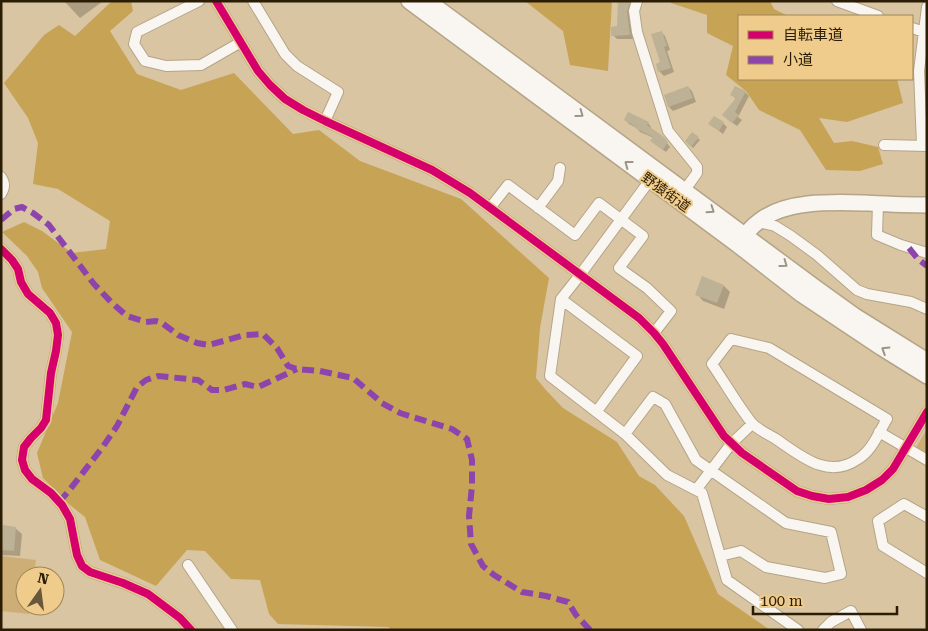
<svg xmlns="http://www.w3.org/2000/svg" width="928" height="631" viewBox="0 0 928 631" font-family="'Roboto Serif','Noto Sans JP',serif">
  <rect width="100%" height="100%" fill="#d9c5a2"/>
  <path fill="#cdae76" d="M927,429V456L915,449Z
    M1,556L36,560L34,576H25V606H30L29,614L1,611Z"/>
  <path fill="#c7a356" d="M112,1H131L133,11L110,31L137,74L181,90L234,73L293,134L319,130L360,161L461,199L549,278L540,328L536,378L545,389L563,408L617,442L639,476L655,485L684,516L718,594L770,630H392L388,627L278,624L269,614L260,580L231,579L205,551L187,550L156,586L100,560L85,517L70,505L43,478L37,453L58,403L72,332L42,288L38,272L27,256L2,232L24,222L42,231L72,253L106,249L110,221L58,189L33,184L38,143L28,118L4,83L44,35L59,25L75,36Z
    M525,1H612L608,71L570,65L563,31Z
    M671,1H770L774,9L788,16H739V79H897L903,103L847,122L819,118L834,143L852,141L878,147L883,164L860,171L826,170L800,130L759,110L746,91L726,75L733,46L707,33V15L671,3Z"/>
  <path fill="#0003" d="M64,1H101L102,2L80,18Z
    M629,3L633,7L631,16L633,39H617L613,35Z
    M661,32L665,36L670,50L667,51L674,72L664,76L660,72L657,64L662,63Z
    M688,87L692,91L696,102L673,111L669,107Z
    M745,92L749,96L738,117L742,120L737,126L727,119L736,99L732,95Z
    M626,120L648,123L651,127L650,129L663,138L670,147L666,152L655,144L654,138L640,132L637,128L629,124Z
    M723,123L727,127L723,134L710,124Z
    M692,133L700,140L693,148L686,141Z
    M724,286L730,292L724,309L703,301L697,294Z
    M1,528H15L22,534L20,556L1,555Z"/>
  <path fill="#bdb295" d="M618,1L630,2L627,12L630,35L611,36V27L617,26Z
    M662,31L667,46L664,47L671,68L658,72L656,64L660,62L651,34Z
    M688,86L693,98L668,107L664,95Z
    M735,86L746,91L735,112L739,115L732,123L722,115L736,98L730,95Z
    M628,112L649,122L647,125L664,137L668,142L663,150L650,141L653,137L635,128L636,127L624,120Z
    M714,116L724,122L719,131L708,124Z
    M692,132L699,137L691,147L685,141Z
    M702,276L724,285L717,303L695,295Z
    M3,525L16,527L14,551L1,550V527Z"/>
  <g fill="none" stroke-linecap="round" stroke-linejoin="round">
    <defs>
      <path id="street" d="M199,1L137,32L134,44L145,61L166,66L201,65L241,42
        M216,1L258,71L270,85L285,99L303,110L325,121L432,170L470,193L639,318L654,333L663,344L724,436L742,453L797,491L812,496L829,499L848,497L866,490L882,480L893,469L927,412
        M253,1L285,54L297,66L338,92L325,121
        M637,1L634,11L637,32L668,131L697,167V173L684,191
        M837,1L878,16
        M912,28L927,33
        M884,145L927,146
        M922,145L919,71L927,7
        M1,177C5,183 5,187 1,194
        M650,180L580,275L561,299L550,376L625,434L667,475L702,493L727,580L798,630
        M878,204L877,235L901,245L927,253
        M490,208L508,185L575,235L599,203L643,236L619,268L647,288L671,311L654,333
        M538,208L558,181L560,168
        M758,222L775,226L791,236L817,255L857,290L867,294L911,302L927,309
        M1,249L12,260L18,269L21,282L28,294L50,313L56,323L58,335L56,351L51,373L46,420L41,428L31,438L24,447L22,460L25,470L32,479L51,493L62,505L70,519L77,555L82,566L90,572L123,583L148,594L180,618L191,630
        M561,299L637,356L597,411
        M731,339L769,348L887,419C879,432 872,451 858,459C828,480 801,456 776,439C768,434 756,429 751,422C737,404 725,383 712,364Z
        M879,432L927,460
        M625,434L653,397L665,404L696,460L786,523L831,532L841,574L825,578L766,567L741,551L720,556
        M696,490L731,444L752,424
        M927,517L904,504L878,521L883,546L927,573
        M188,565L232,630
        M823,630L831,622L851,611L861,630"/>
      <path id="secondary" d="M409,1L738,245L801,294L882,348L927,376
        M428,1L816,288L855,316L927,361
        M740,242C745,235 751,227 758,222C785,200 832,202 865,203C886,204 906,205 927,205"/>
    </defs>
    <use href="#street" stroke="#b4a488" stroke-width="12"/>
    <use href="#secondary" stroke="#b4a488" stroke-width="18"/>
    <use href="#street" stroke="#f9f6f1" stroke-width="10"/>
    <use href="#secondary" stroke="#f9f6f1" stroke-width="15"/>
    <path stroke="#8e44ad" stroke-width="6" stroke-dasharray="12 6" stroke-linecap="butt" d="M1,220L14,209L22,207L33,213L49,225L94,284L112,303L127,316L146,322L156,321L162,323L178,335L197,343L209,345L245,335L263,334L277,348L288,366L297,369L320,371L353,378L382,403L400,413L452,429L467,439L472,460V486L469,516L471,544L483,566L494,575L522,592L546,596L568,602L576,615L590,630
      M909,248L918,259L927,266
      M59,502L68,492L102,448L117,426L137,387L146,380L158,376L198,380L212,390H224L245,384L258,387L297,369"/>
    <defs>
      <path id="cycleway" d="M216,1L258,71L270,85L285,99L303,110L325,121L432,170L470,193L639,318L654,333L663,344L724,436L742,453L797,491L812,496L829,499L848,497L866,490L882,480L893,469L927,412
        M1,249L12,260L18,269L21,282L28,294L50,313L56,323L58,335L56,351L51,373L46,420L41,428L31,438L24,447L22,460L25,470L32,479L51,493L62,505L70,519L77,555L82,566L90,572L123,583L148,594L180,618L191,630"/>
    </defs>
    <use href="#cycleway" stroke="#efcb8c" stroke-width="11"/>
    <use href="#cycleway" stroke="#d6006c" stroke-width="8"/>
  </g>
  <defs><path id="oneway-chevron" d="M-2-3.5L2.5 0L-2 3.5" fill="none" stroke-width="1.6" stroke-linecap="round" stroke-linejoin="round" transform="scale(1.25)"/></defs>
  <g stroke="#9c9486">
    <use href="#oneway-chevron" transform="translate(580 114) rotate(36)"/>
    <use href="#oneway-chevron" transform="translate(628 164) rotate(-143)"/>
    <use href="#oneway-chevron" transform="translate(711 210) rotate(35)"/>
    <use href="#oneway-chevron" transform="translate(784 264) rotate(36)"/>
    <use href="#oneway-chevron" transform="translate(885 350) rotate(-148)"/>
  </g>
  <g text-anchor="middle" stroke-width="4" stroke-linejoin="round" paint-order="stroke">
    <g font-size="14" fill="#2b1d04" stroke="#efcb8c">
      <text transform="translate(666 192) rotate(36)" y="5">野猿街道</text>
    </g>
  </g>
  <rect width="928" height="631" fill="none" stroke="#2b1d04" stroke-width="5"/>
  <rect x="738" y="15" width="175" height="65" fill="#efcb8c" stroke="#a18556"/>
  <rect x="748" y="31" width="25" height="8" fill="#d6006c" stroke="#a18556"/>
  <text x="783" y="40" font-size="15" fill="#2b1d04">自転車道</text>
  <rect x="748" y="56" width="25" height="8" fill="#8e44ad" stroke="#a18556"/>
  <text x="783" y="65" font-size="15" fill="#2b1d04">小道</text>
  <g transform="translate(40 591) rotate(14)"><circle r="24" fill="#efcb8c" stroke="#a18556"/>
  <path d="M0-4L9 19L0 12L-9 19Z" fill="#68583b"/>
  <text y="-8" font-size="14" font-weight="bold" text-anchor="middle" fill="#2b1d04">N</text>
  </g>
  <path d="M753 606v8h144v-8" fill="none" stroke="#2b1d04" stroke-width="2.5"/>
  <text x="760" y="606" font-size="15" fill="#2b1d04" stroke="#efcb8c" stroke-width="4" paint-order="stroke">100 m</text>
</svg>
